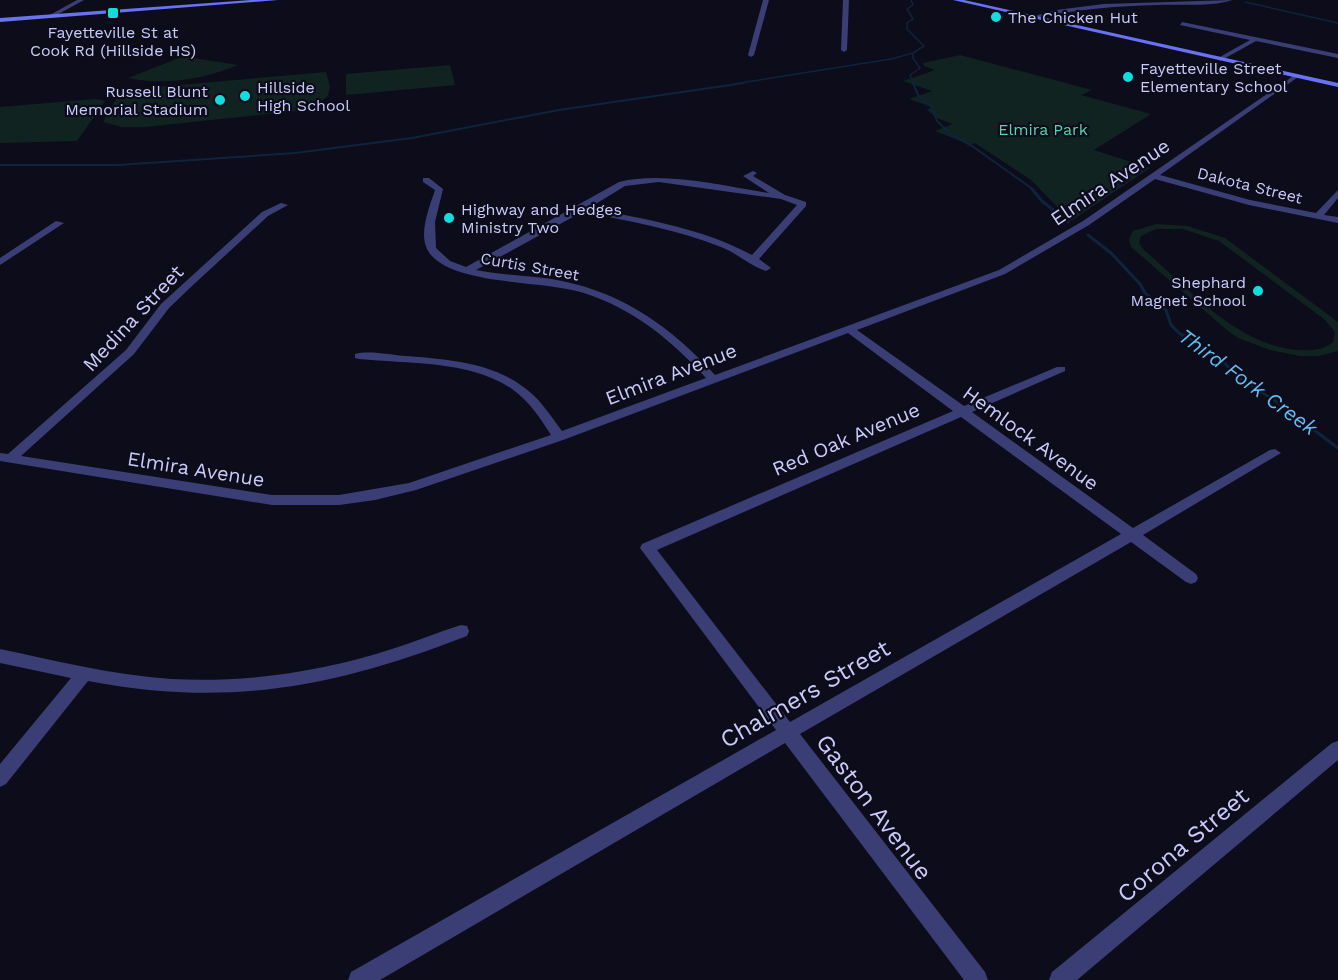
<svg xmlns="http://www.w3.org/2000/svg" width="1338" height="980" viewBox="0 0 1338 980" font-family="'Work Sans',sans-serif">
  <rect width="100%" height="100%" fill="#0d0c1a"/>
  <path fill="#102321" fill-rule="evenodd" d="M960,55L1092,90L1081,95L1151,114L1094,150L1150,168L1071,221L1031,180L975,143L971,145L935,131L953,124L937,118L927,110L932,107L909,99L932,91L903,81L935,70L924,66L923,63Z
    M187,57L238,65C205,79 164,86 128,78L179,58Z
    M450,65L455,85L346,95V74Z
    M326,72L330,87L328,96L319,103L296,111L145,127H122L103,122L121,90Z
    M96,99L105,101L77,141L0,143V107Z
    M1156,224L1187,226L1225,238L1338,322V351L1319,356H1300L1270,350L1238,338L1228,331L1131,247L1129,239L1133,231ZM1156,229H1183L1219,241L1324,319L1335,332L1333,342C1324,350 1310,351 1298,350C1236,345 1188,288 1143,249L1139,243L1141,236Z"/>
  <g fill="none" stroke-linecap="round" stroke-linejoin="round">
    <path stroke="#0f243c" stroke-width="1.5" d="M1245,2L1338,23
      M913,53V58L920,68L910,75L914,84
      M734,84L891,59L913,53L924,46L907,29V23L913,19L907,9L913,5L911,0"/>
    <path stroke="#0f243c" stroke-width="2" d="M913,83L918,95L931,106L937,121L952,135L972,146L1034,190
      M0,165H118L295,153L412,138L559,110L744,83"/>
    <path stroke="#0f243c" stroke-width="3" d="M1032,189L1042,201L1068,222
      M1088,235L1111,253L1140,284L1145,293L1166,310L1171,325L1179,333L1218,355L1236,376L1277,402L1338,448"/>
    <path fill="#3b3e75" fill-rule="evenodd" d="M77,0H84L53,17L48,16Z
      M763,0H769L754,55L751,57L748,55Z
      M843,0H849L847,50L844,52L841,50Z
      M1232,0C1214,7 1178,4 1158,5C1116,6 1075,9 1034,19L1031,17L1056,10L1104,4Z
      M1182,22L1338,54V58L1256,41L1220,61L1218,58L1250,40L1180,25Z
      M1296,74L1298,77L1160,175L1250,200L1316,213L1338,190V198L1324,215L1338,217V223L1249,205L1155,179L1089,225L1005,274L857,330L964,406L1057,367H1065V371L972,412L1133,528L1270,450L1275,449L1281,453L1143,535L1196,574L1198,578L1196,582L1191,584L1186,582L1131,542L800,734L985,972L988,980H964L785,743L380,980H348L351,972L776,730L640,548L642,544L953,411L848,333L563,440L416,490L375,500L339,505H272L0,461V453L8,454L126,350L161,304L262,212L281,203L288,205L268,216L192,286L169,308L134,354L21,456L272,495H339L409,483L551,435C541,419 529,401 512,389C470,360 408,364 359,359L355,358V354C370,350 390,355 406,356C444,359 490,362 522,386C539,397 550,415 562,431L706,378C671,340 634,309 584,293C545,280 458,286 431,255C416,238 429,209 435,190L423,182V178H429L443,189L435,222L436,248L450,261L466,267L619,182C665,171 722,186 769,193L743,176L753,171L757,173L753,176L785,195L806,202V206L759,259L771,268L766,271C750,266 737,253 721,247C676,229 629,221 582,212L476,270C504,276 534,275 562,281C625,294 672,328 715,375L999,270L1083,221ZM659,182L781,199L797,205L752,255C702,228 644,219 589,208L625,186ZM961,417L1121,534L790,722L657,550Z
      M56,221L64,223L0,265V258Z
      M461,625L467,626L469,631L467,636C335,687 229,708 88,681L6,784L0,787V764L71,678L0,663V649C57,661 113,675 171,679C245,683 321,672 392,649C415,642 438,632 461,625Z
      M1338,741V760L1077,980H1049L1052,972L1332,743Z"/>
    <path fill="#6872f3" fill-rule="evenodd" d="M251,0H278L0,22V18Z
      M953,0H964L1338,83V87Z"/>
  </g>
  <g fill="#12ddde" stroke="#0d0c1a" stroke-width="2">
    <rect x="107" y="7" width="12" height="12" rx="3"/>
    <circle cx="996" cy="17" r="6"/>
    <circle cx="1128" cy="77" r="6"/>
    <circle cx="245" cy="96" r="6"/>
    <circle cx="220" cy="100" r="6"/>
    <circle cx="449" cy="218" r="6"/>
    <circle cx="1258" cy="291" r="6"/>
  </g>
  <g text-anchor="middle" stroke-width="4.5" stroke-linejoin="round" paint-order="stroke">
    <g font-size="16" fill="#cacafb" stroke="#0d0c1a" text-anchor="start">
      <text x="1008" y="23">The Chicken Hut</text>
      <text x="113" y="38" text-anchor="middle">Fayetteville St at<tspan x="113" dy="18">Cook Rd (Hillside HS)</tspan></text>
      <text x="1140" y="74">Fayetteville Street<tspan x="1140" dy="18">Elementary School</tspan></text>
      <text x="257" y="93">Hillside<tspan x="257" dy="18">High School</tspan></text>
      <text x="208" y="97" text-anchor="end">Russell Blunt<tspan x="208" dy="18">Memorial Stadium</tspan></text>
      <text x="461" y="215">Highway and Hedges<tspan x="461" dy="18">Ministry Two</tspan></text>
      <text x="1246" y="288" text-anchor="end">Shephard<tspan x="1246" dy="18">Magnet School</tspan></text>
    </g>
    <g font-size="16" fill="#5dd3aa" stroke="#0d0c1a">
      <text x="1043" y="135">Elmira Park</text>
    </g>
    <g font-size="16" fill="#cacafb" stroke="#0d0c1a">
      <text transform="translate(1250 185) rotate(14)" y="6">Dakota Street</text>
      <text transform="translate(530 266) rotate(10)" y="6">Curtis Street</text>
    </g>
    <g font-size="20" fill="#cacafb" stroke="#0d0c1a">
      <text transform="translate(1110 182) rotate(-34)" y="7">Elmira Avenue</text>
      <text transform="translate(133 318) rotate(-47)" y="7">Medina Street</text>
      <text transform="translate(671 374) rotate(-21)" y="7">Elmira Avenue</text>
      <text transform="translate(1031 438) rotate(36)" y="7">Hemlock Avenue</text>
      <text transform="translate(846 439) rotate(-23)" y="7">Red Oak Avenue</text>
      <text transform="translate(196 469) rotate(9)" y="7">Elmira Avenue</text>
    </g>
    <g font-size="21" font-style="italic" fill="#60bdf2" stroke="#0d0c1a">
      <text transform="translate(1248 382) rotate(36)" y="7">Third Fork Creek</text>
    </g>
    <g font-size="24" fill="#cacafb" stroke="#0d0c1a">
      <text transform="translate(805 694) rotate(-30)" y="8">Chalmers Street</text>
      <text transform="translate(874 807) rotate(53)" y="8">Gaston Avenue</text>
      <text transform="translate(1183 845) rotate(-40)" y="8">Corona Street</text>
    </g>
  </g>
</svg>
